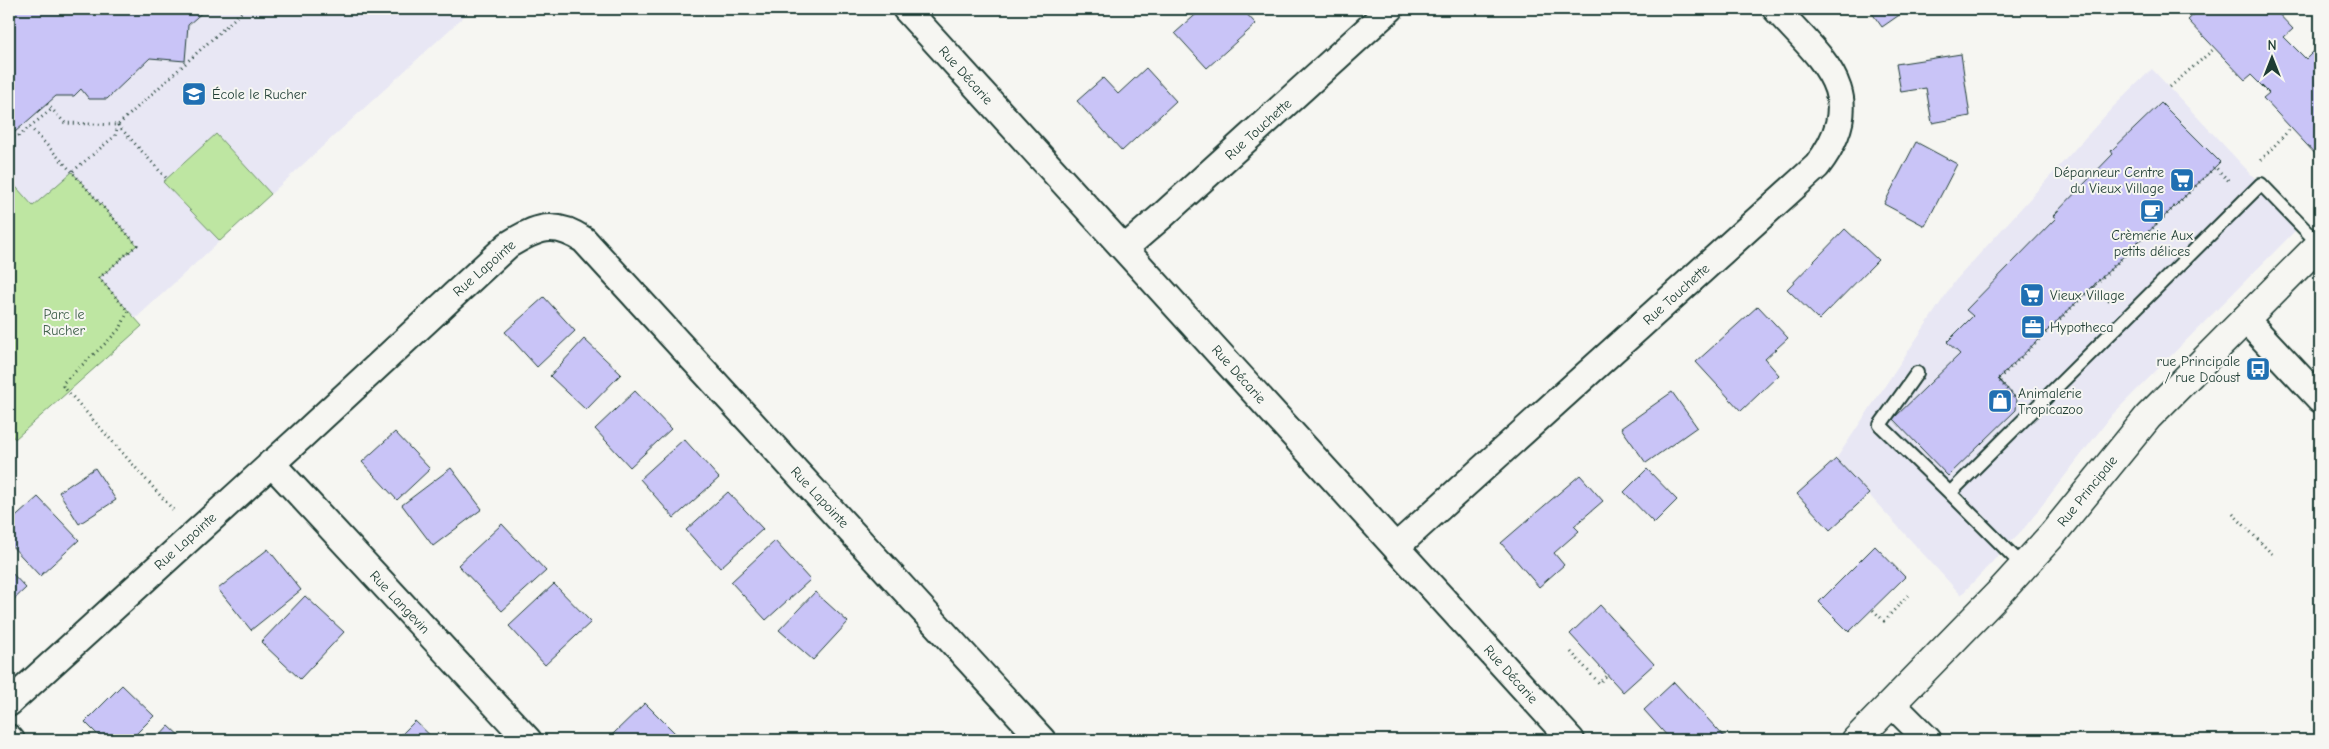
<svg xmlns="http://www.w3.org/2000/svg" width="2329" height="749" viewBox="0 0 2329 749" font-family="'Comic Neue',sans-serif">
  <rect width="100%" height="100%" fill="#f6f6f2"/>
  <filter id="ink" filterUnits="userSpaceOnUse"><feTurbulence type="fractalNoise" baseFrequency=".02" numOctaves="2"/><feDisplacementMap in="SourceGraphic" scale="10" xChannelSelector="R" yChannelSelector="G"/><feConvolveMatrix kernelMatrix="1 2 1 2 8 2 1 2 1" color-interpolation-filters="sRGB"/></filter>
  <g filter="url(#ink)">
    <path fill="#e8e7f4" d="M9,9H472L135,319L9,179Z
      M2152,69L2300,226L2112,415L2026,526L1961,595L1836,459L1955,281L2114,106Z"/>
    <path fill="#bee6a2" stroke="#6e926b" d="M216,134L271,194L220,241L163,182Z
      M72,172L137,245L99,278L142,326L15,439L9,432V179L33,206Z"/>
    <path fill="#c9c4f7" stroke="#1f3d34" d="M9,9H206L188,25L185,61L150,58L107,99H89L81,89L74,96H56L15,132L9,131Z
      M1202,9H1242L1256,24L1207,68L1175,33Z
      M1869,9H1908L1882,27Z
      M2200,9H2274L2293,29L2284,37L2306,59L2315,50L2320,56L2319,158L2263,98L2269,93L2251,75L2245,80L2188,20Z
      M1961,54L1970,116L1932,123L1926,88L1901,92L1896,64Z
      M1146,68L1176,101L1122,151L1077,101L1103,78L1118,94Z
      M2161,103L2220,162L1998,379L2017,399L2016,410L1948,476L1893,419L1960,354L1947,342L1973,316L1966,310L2056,218L2053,216L2113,154L2111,151Z
      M1916,142L1957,164L1925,226L1884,204Z
      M1845,229L1878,260L1819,320L1787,289Z
      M544,297L575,331L537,367L505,332Z
      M1758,306L1788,338L1765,359L1779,375L1741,411L1696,362Z
      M584,339L621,374L586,410L550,376Z
      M635,391L671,429L630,467L595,429Z
      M1672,392L1697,427L1646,463L1621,428Z
      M395,432L430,469L397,500L362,462Z
      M684,439L719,478L674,518L640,479Z
      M1836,459L1869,494L1830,530L1797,494Z
      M95,468L116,500L79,524L59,492Z
      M451,468L482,509L433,546L402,505Z
      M1647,469L1677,500L1654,523L1624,492Z
      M1580,475L1603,501L1574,526L1579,531L1554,553L1564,565L1539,587L1501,543Z
      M728,492L763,529L720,568L686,530Z
      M38,497L79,540L40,576L9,543V523Z
      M502,524L546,571L502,611L458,565Z
      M775,541L810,580L766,620L731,582Z
      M1875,546L1905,577L1849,632L1819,602Z
      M268,549L301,590L251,630L218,589Z
      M9,570L26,588L9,604Z
      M554,584L591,622L545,665L509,626Z
      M815,592L848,622L813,660L779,630Z
      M305,596L344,632L300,679L261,642Z
      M1600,605L1654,664L1623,692L1570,634Z
      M1674,682L1727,740H1671L1669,738L1644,710Z
      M122,685L154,716L130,740H103L85,722Z
      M645,703L682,740H619L613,734Z
      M415,721L435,740H396Z
      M169,726L184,740H156Z"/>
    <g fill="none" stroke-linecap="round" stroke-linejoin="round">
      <defs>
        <path id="lane" d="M1917,373L1880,425L1950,493
          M2023,566L1950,493L2261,184L2320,245"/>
        <path id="street" d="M906,9L1571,740
          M1125,248L1162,216L1390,9
          M2245,319L2320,399
          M271,463L528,740
          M1397,546L1817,166C1871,95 1823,61 1776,9
          M9,703L302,436L508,245C537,227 554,220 584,240L1042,740
          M1892,704L1928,740
          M9,738L11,740"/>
        <path id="secondary" d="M1856,740L2001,591L2052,535L2148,417L2320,244"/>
      </defs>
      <use href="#lane" stroke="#1f3d34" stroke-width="16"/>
      <use href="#street" stroke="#1f3d34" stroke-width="30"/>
      <use href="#secondary" stroke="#1f3d34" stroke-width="31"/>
      <path stroke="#1f3d34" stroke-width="3" stroke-dasharray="1 4" stroke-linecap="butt" d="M2170,87L2215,48
        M47,104L65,123L118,125L245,9
        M118,125L115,136L72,172L137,245L99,278L128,311L121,327L109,340L64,382L63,386L175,512
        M118,125L167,179
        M30,127L72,172
        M9,137L16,138L52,109
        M2261,160L2291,128
        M2094,286L2109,301
        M2014,397L1998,379L2006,372L2215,167L2230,182
        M2233,514L2272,554
        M1873,610L1884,621L1910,593
        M1571,652L1599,683L1607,675
        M1666,740L1669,738"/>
      <use href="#lane" stroke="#f6f6f2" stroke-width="12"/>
      <use href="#street" stroke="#f6f6f2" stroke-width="26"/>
      <use href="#secondary" stroke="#f6f6f2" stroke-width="28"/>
    </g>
  </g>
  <defs>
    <symbol id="school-square" viewBox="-11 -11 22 22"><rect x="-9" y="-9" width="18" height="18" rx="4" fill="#1f6fb2" stroke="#f6f6f2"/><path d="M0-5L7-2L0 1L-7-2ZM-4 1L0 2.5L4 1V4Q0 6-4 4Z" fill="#fff"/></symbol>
    <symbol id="supermarket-square" viewBox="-11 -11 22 22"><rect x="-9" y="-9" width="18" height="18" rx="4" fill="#1f6fb2" stroke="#f6f6f2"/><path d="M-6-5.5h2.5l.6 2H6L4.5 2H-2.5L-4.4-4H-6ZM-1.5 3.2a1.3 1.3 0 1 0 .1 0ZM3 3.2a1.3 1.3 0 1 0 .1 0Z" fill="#fff"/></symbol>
    <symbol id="cafe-square" viewBox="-11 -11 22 22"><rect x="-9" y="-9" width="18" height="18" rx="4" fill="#1f6fb2" stroke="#f6f6f2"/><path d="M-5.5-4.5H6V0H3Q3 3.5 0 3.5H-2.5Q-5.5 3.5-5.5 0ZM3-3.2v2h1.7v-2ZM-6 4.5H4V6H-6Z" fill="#fff"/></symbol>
    <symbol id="office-square" viewBox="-11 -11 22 22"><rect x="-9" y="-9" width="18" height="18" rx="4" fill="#1f6fb2" stroke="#f6f6f2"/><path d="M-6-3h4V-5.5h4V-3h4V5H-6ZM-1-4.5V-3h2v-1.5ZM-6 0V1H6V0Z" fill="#fff"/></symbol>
    <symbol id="bus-square" viewBox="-11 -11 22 22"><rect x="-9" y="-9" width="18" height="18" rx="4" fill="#1f6fb2" stroke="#f6f6f2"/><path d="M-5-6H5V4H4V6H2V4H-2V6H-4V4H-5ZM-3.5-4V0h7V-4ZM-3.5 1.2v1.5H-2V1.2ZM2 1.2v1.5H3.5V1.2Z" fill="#fff"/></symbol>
    <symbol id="shop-square" viewBox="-11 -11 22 22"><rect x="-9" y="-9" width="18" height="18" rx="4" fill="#1f6fb2" stroke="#f6f6f2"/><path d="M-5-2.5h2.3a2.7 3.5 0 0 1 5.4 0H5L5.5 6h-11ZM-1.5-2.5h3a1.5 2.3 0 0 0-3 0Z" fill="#fff"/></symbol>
  </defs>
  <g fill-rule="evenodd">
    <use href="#school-square" x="180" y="80" width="28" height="28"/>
    <use href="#supermarket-square" x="2168" y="166" width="28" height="28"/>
    <use href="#cafe-square" x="2138" y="197" width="28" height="28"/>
    <use href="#supermarket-square" x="2018" y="281" width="28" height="28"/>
    <use href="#office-square" x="2019" y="313" width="28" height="28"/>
    <use href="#bus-square" x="2244" y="355" width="28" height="28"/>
    <use href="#shop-square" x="1986" y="387" width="28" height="28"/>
  </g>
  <g text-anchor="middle" stroke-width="4" stroke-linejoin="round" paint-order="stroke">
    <g font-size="14" fill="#1f3d34" stroke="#f6f6f2">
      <text transform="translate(966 75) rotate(48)" y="5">Rue Décarie</text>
      <text transform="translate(1258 129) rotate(-42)" y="5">Rue Touchette</text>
      <text transform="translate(484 268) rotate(-41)" y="5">Rue Lapointe</text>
      <text transform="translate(1676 294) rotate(-42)" y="5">Rue Touchette</text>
      <text transform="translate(1239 374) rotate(48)" y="5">Rue Décarie</text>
      <text transform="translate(2087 491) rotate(-51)" y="5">Rue Principale</text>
      <text transform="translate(820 497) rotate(47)" y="5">Rue Lapointe</text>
      <text transform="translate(185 541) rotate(-42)" y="5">Rue Lapointe</text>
      <text transform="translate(400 602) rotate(47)" y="5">Rue Langevin</text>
      <text transform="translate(1511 674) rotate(48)" y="5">Rue Décarie</text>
    </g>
    <g font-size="14" fill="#1f3d34" stroke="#f6f6f2" text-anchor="start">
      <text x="212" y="99">École le Rucher</text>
      <text x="2164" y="177" text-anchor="end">Dépanneur Centre<tspan x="2164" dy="16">du Vieux Village</tspan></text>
      <text x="2152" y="240" text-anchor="middle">Crèmerie Aux<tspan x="2152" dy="16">petits délices</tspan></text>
      <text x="2050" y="300">Vieux Village</text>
      <text x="2050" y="332">Hypotheca</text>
      <text x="2240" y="366" text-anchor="end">rue Principale<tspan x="2240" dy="16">/ rue Daoust</tspan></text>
      <text x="2018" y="398">Animalerie<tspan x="2018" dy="16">Tropicazoo</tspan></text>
    </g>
    <g font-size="14" fill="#3f5f4a" stroke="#f6f6f2">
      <text x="64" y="319">Parc le<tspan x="64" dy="16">Rucher</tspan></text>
    </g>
  </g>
  <rect width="2329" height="749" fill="none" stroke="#f6f6f2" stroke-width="30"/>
  <rect x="15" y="15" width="2299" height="719" fill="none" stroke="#1f3d34" stroke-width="2" filter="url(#ink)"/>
  <g transform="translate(2272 58)" stroke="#f6f6f2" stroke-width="4" paint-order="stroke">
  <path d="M0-4L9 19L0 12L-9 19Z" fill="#1f3d34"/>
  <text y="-8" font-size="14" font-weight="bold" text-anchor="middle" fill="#1f3d34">N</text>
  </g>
</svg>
